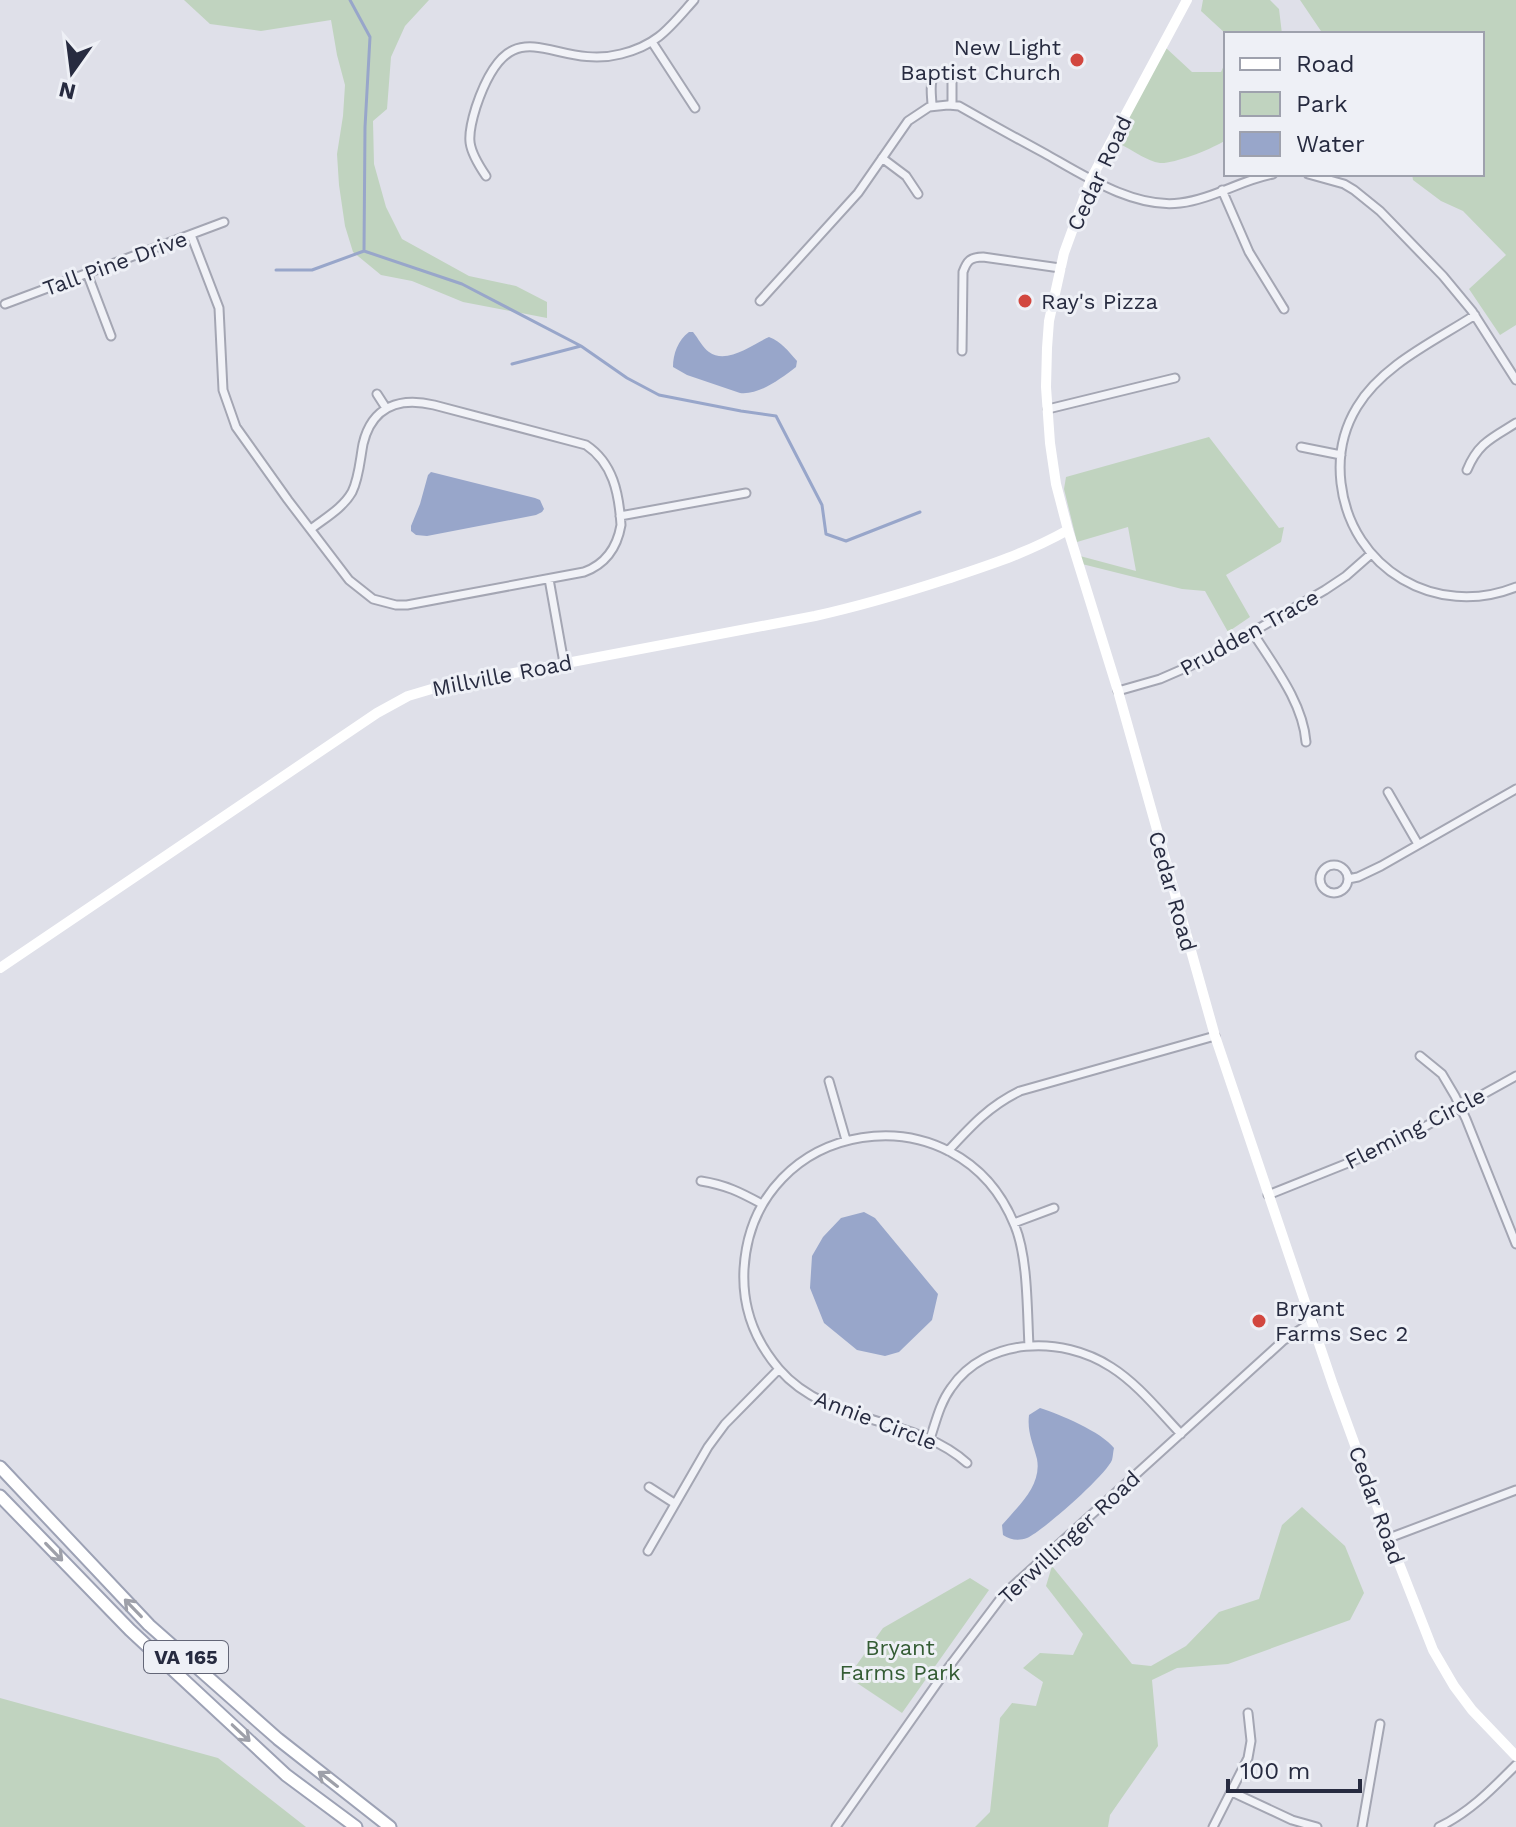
<svg xmlns="http://www.w3.org/2000/svg" width="1516" height="1827" viewBox="0 0 1516 1827" font-family="'Work Sans',sans-serif">
  <rect width="100%" height="100%" fill="#dfe0e9"/>
  <path fill="#c0d3bf" d="M184,0H429L405,26L391,57L387,109L373,121L374,164L386,207L402,239L469,276L516,286L547,302V318L463,302L412,281L381,275L353,252L345,226L339,185L337,154L343,116L345,85L337,55L331,20L261,31L210,24Z
    M1203,0H1270L1279,9L1282,34H1226L1201,11Z
    M1300,0H1516V325L1500,335L1469,289L1506,255L1463,211L1441,201L1413,180L1412,174H1482V34H1323Z
    M1165,47L1192,72H1221L1226,61V140C1212,149 1181,161 1164,163C1151,164 1134,151 1122,145L1130,103Z
    M1209,437L1279,528L1284,527L1281,542L1226,575L1250,617L1228,632L1205,591L1182,589L1082,564L1080,556L1136,571L1128,527L1077,542L1064,489L1066,477Z
    M1302,1507L1345,1546L1364,1593L1350,1620L1228,1664L1177,1668L1152,1680L1158,1746L1110,1815L1108,1827H975L990,1812L1000,1718L1012,1703L1036,1706L1043,1682L1023,1668L1040,1653L1073,1655L1083,1634L1046,1586L1052,1566L1132,1664L1151,1666L1186,1646L1219,1612L1259,1599L1282,1525Z
    M970,1578L989,1590L902,1713L848,1677L883,1628Z
    M0,1698L218,1758L306,1827H0Z"/>
  <path fill="#98a6ca" d="M689,332H693C698,338 703,348 709,352C727,365 753,344 769,337C782,342 788,351 797,361L796,367C780,379 760,395 740,393L687,375L673,367C673,354 678,340 689,332Z
    M431,472L535,498L540,500L544,509L542,512L536,515L427,536L416,535L411,531V526L420,504L428,475Z
    M864,1212L875,1218L938,1294L932,1320L899,1352L885,1356L857,1350L824,1323L810,1288L812,1256L823,1237L841,1218Z
    M1040,1408C1059,1414 1102,1432 1114,1448C1113,1452 1113,1456 1112,1460C1106,1475 1043,1531 1027,1538C1019,1541 1010,1540 1003,1535L1002,1525C1018,1506 1042,1486 1037,1459C1033,1443 1027,1432 1029,1415Z"/>
  <g fill="none" stroke-linecap="round" stroke-linejoin="round">
    <path stroke="#98a6ca" stroke-width="3" d="M350,0L370,37L365,127L364,251
      M276,270H312L364,251L462,284L581,346L627,378L659,395L741,411L776,416L822,505L826,534L846,541L920,512
      M512,364L581,346"/>
    <defs>
      <path id="street" d="M652,42L695,108
        M932,106C932,93 926,72 945,72L952,80V105
        M882,158L906,176L918,194
        M1308,174L1344,184L1354,190L1380,211L1443,276L1472,311L1516,380
        M486,176C467,148 466,139 476,107C512,0 552,72 621,54C658,45 670,27 694,0
        M1222,190L1249,252L1284,309
        M191,235L219,308L223,390L236,427L288,500L349,580L373,599L396,605H407L584,572C606,564 617,548 621,525C619,493 613,463 586,445L434,405C400,397 372,406 363,444C360,460 359,478 352,492C343,508 325,518 311,529
        M87,273L111,336
        M760,301L858,193L908,121L929,107L948,105L959,106C987,122 1016,138 1044,153C1083,175 1134,209 1180,203C1213,199 1241,180 1273,174
        M5,304L224,222
        M1475,315C1435,341 1382,365 1357,407C1343,430 1338,457 1341,483C1351,569 1436,619 1516,587
        M962,351L963,272C967,261 970,257 983,257L1060,268
        M377,394L386,408
        M1048,409L1175,378
        M1301,447L1341,455
        M1467,470C1478,443 1492,438 1516,423
        M620,516L746,493
        M549,579L564,663
        M1253,633C1274,666 1303,703 1306,742
        M1118,691L1160,679L1206,659L1325,590L1346,576L1371,554
        M1388,792L1418,844
        M1320 879a14 14 0 1 1 28 0a14 14 0 1 1-28 0Z
        M1348,879L1358,877L1381,866L1516,789
        M1420,1056L1442,1074L1455,1096L1466,1119L1516,1244
        M829,1081L846,1140
        M948,1151C971,1126 989,1106 1020,1091L1215,1036
        M701,1181C726,1185 740,1192 762,1204
        M1268,1195L1388,1147L1516,1076
        M1014,1223L1054,1208
        M930,1439C936,1421 940,1403 951,1388C986,1337 1062,1335 1111,1367C1138,1384 1159,1411 1181,1434
        M967,1463C914,1415 828,1426 779,1369C755,1341 742,1307 744,1269C753,1117 959,1085 1015,1226C1028,1258 1027,1310 1029,1346
        M649,1487L674,1503
        M1389,1538L1516,1490
        M648,1551L708,1447L725,1424L779,1369
        M1232,1792L1292,1820L1317,1827
        M836,1827L945,1672L1004,1594L1284,1340L1312,1322
        M1213,1827L1248,1758L1251,1741L1248,1713
        M1362,1827L1380,1724
        M1439,1827C1470,1812 1492,1789 1516,1765"/>
      <path id="primary" d="M0,1467L149,1625L278,1739L390,1827
        M0,1496L130,1630L286,1775L356,1827"/>
    </defs>
    <use href="#street" stroke="#a4a6b3" stroke-width="11"/>
    <use href="#primary" stroke="#9da2b5" stroke-width="15"/>
    <use href="#street" stroke="#f1f2f7" stroke-width="7"/>
    <path stroke="#fff" stroke-width="10" d="M1187,0L1091,179L1064,253L1049,321L1047,348L1046,387L1050,443L1056,484L1068,530L1118,691L1215,1036L1333,1385L1389,1538L1433,1650L1454,1686L1472,1710L1516,1756
      M0,968L377,713L408,696L435,688L815,616C860,606 904,593 947,579C992,564 1027,553 1068,530"/>
    <use href="#primary" stroke="#fff" stroke-width="11"/>
  </g>
  <defs><path id="oneway-shaft" d="M-6 0H5M1.5-3L5.5 0L1.5 3" fill="none" stroke-width="1.6" stroke-linecap="round" stroke-linejoin="round" transform="scale(2)"/></defs>
  <g stroke="#9ea0a9">
    <use href="#oneway-shaft" transform="translate(54 1552) rotate(46)"/>
    <use href="#oneway-shaft" transform="translate(133 1608) rotate(-134)"/>
    <use href="#oneway-shaft" transform="translate(241 1733) rotate(43)"/>
    <use href="#oneway-shaft" transform="translate(328 1779) rotate(-142)"/>
  </g>
  <g fill="#d2473f" stroke="#eef0f6" stroke-width="3">
    <circle cx="1077" cy="60" r="8"/>
    <circle cx="1025" cy="301" r="8"/>
    <circle cx="1259" cy="1321" r="8"/>
  </g>
  <g text-anchor="middle" stroke-width="6" stroke-linejoin="round" paint-order="stroke">
    <rect fill="#eef0f6" stroke="#636677" stroke-width="2" x="144" y="1641" width="84" height="32" rx="6"/>
    <g font-size="20" font-weight="bold" fill="#272b40">
      <text x="186" y="1664">VA 165</text>
    </g>
    <g font-size="22" fill="#272b40" stroke="#eef0f6" text-anchor="start">
      <text x="1061" y="55" text-anchor="end">New Light<tspan x="1061" dy="25">Baptist Church</tspan></text>
      <text x="1041" y="309">Ray's Pizza</text>
      <text x="1275" y="1316">Bryant<tspan x="1275" dy="25">Farms Sec 2</tspan></text>
    </g>
    <g font-size="22" fill="#272b40" stroke="#eef0f6">
      <text transform="translate(1099 173) rotate(-65)" y="8">Cedar Road</text>
      <text transform="translate(115 263) rotate(-20)" y="8">Tall Pine Drive</text>
      <text transform="translate(1249 632) rotate(-29)" y="8">Prudden Trace</text>
      <text transform="translate(502 675) rotate(-11)" y="8">Millville Road</text>
      <text transform="translate(1173 891) rotate(74)" y="8">Cedar Road</text>
      <text transform="translate(1415 1128) rotate(-27)" y="8">Fleming Circle</text>
      <text transform="translate(876 1420) rotate(21)" y="8">Annie Circle</text>
      <text transform="translate(1377 1505) rotate(70)" y="8">Cedar Road</text>
      <text transform="translate(1069 1537) rotate(-43)" y="8">Terwillinger Road</text>
    </g>
    <g font-size="22" fill="#345c34" stroke="#eef0f6">
      <text x="900" y="1655">Bryant<tspan x="900" dy="25">Farms Park</tspan></text>
    </g>
  </g>
  <rect x="1224" y="32" width="260" height="144" fill="#eef0f6" stroke="#9ea1ad" stroke-width="2"/>
  <rect x="1240" y="58" width="40" height="12" fill="#ffffff" stroke="#9ea1ad" stroke-width="2"/>
  <text x="1296" y="72" font-size="24" fill="#272b40">Road</text>
  <rect x="1240" y="92" width="40" height="24" fill="#c0d3bf" stroke="#9ea1ad" stroke-width="2"/>
  <text x="1296" y="112" font-size="24" fill="#272b40">Park</text>
  <rect x="1240" y="132" width="40" height="24" fill="#98a6ca" stroke="#9ea1ad" stroke-width="2"/>
  <text x="1296" y="152" font-size="24" fill="#272b40">Water</text>
  <g transform="translate(72 72) rotate(194)" stroke="#eef0f6" stroke-width="6" paint-order="stroke">
  <path d="M0-6L14 30L0 20L-14 30Z" fill="#272b40"/>
  <text y="-12" font-size="22" font-weight="bold" text-anchor="middle" fill="#272b40">N</text>
  </g>
  <path d="M1228 1779v12h132v-12" fill="none" stroke="#272b40" stroke-width="4"/>
  <text x="1240" y="1779" font-size="24" fill="#272b40" stroke="#eef0f6" stroke-width="6" paint-order="stroke">100 m</text>
</svg>
